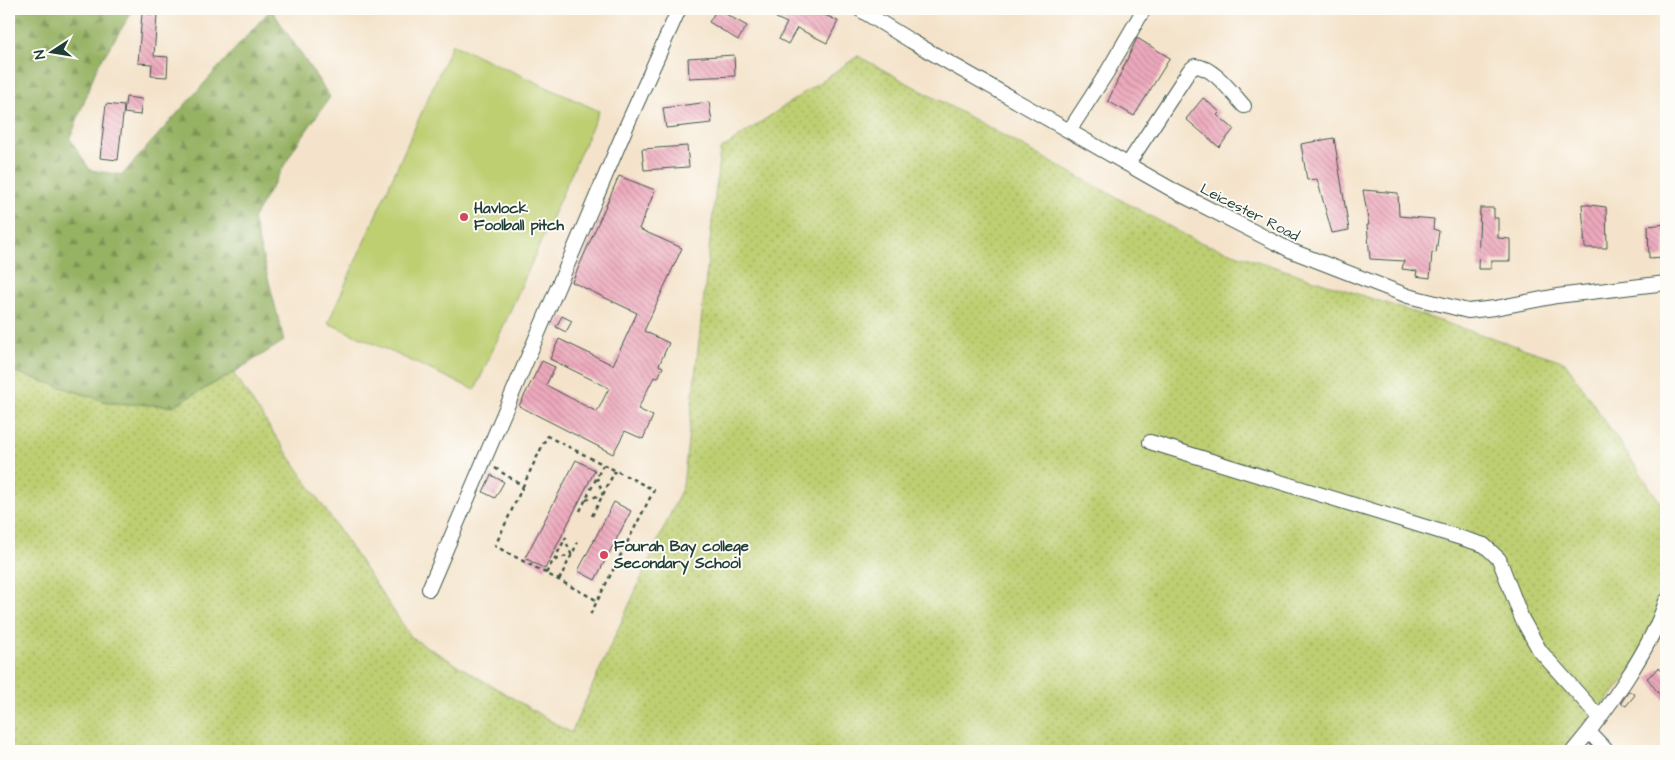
<svg xmlns="http://www.w3.org/2000/svg" width="1675" height="760" viewBox="0 0 1675 760" font-family="'Architects Daughter',sans-serif">
  <defs>
    <pattern id="grass-dots" width="8" height="8" patternUnits="userSpaceOnUse" patternTransform="scale(1.25)"><rect width="8" height="8" fill="#becf72"/><path d="M2 2h.1M6 6h.1" fill="none" stroke="#9aa95e" stroke-width="1.8" stroke-linecap="round"/></pattern>
    <pattern id="forest-firs" width="22" height="20" patternUnits="userSpaceOnUse" patternTransform="scale(1.25)"><rect width="22" height="20" fill="#96b264"/><path d="M5 1l3.5 6h-7zM16 11l3.5 6h-7z" fill="#7a9253"/></pattern>
    <pattern id="building-back-hatch" width="6" height="6" patternUnits="userSpaceOnUse" patternTransform="scale(1.25)"><rect width="6" height="6" fill="#eea9bd"/><path d="M-1 5l2 2M0 0l6 6M5-1l2 2" fill="none" stroke="#c08b9a"/></pattern>
  </defs>
  <rect width="100%" height="100%" fill="#fdfcf7"/>
  <filter id="ink" filterUnits="userSpaceOnUse"><feTurbulence type="fractalNoise" baseFrequency=".02" numOctaves="2"/><feDisplacementMap in="SourceGraphic" scale="10" xChannelSelector="R" yChannelSelector="G"/><feConvolveMatrix kernelMatrix="1 2 1 2 8 2 1 2 1" color-interpolation-filters="sRGB"/></filter>
  <filter id="wash" filterUnits="userSpaceOnUse"><feTurbulence type="fractalNoise" baseFrequency=".0096" numOctaves="4" result="noise"/><feDisplacementMap in="SourceGraphic" scale="20" xChannelSelector="R" yChannelSelector="G"/><feGaussianBlur stdDeviation="1.12" result="paint"/><feColorMatrix in="noise" values="0 0 0 0 0 0 0 0 0 0 0 0 0 0 0 0 0 1.4 0 .05"/><feComposite in="paint" operator="in"/></filter>
  <g filter="url(#wash)">
    <rect width="100%" height="100%" fill="#f4e3ca"/>
    <path fill="url(#grass-dots)" stroke="#6e8653" d="M858,56L1196,241L1565,362L1666,511V628L1566,751H9V370L110,403L173,406L233,373L412,638L571,733L683,486L720,150Z"/>
    <path fill="url(#forest-firs)" stroke="#5a784c" d="M9,9H134L97,67L70,139L90,170L122,175L271,9L330,97L295,147L253,219L284,341L233,373L173,406L110,403L9,370Z"/>
    <path fill="#becf72" stroke="#6e8653" d="M452,44L599,111L475,390L328,323Z"/>
    <g id="blocks">
      <path fill="url(#building-back-hatch)" d="M717,9L747,26L738,40L709,22Z
        M781,9H812L838,21L827,43L797,28L788,44L779,39L787,23L776,18Z
        M142,13L157,15L154,56L168,57L167,77L151,76L152,64L138,63Z
        M1137,38L1170,58L1134,116L1108,101Z
        M734,55L735,76L689,78L688,58Z
        M126,97L142,99L140,115L124,113Z
        M1203,98L1220,112L1217,115L1234,129L1219,147L1186,119Z
        M709,102L712,123L666,128L663,108Z
        M106,104L124,106L118,160L100,158Z
        M1334,138L1349,230L1332,233L1317,179L1307,180L1301,144Z
        M687,146L689,167L644,170L642,149Z
        M619,176L655,190L639,229L682,248L644,331L669,343L659,365L663,367L658,378L654,377L638,409L653,416L643,439L625,431L613,454L519,406L542,361L555,367L546,385L597,412L609,388L550,359L559,339L613,365L637,313L572,282Z
        M1363,190L1398,193L1399,216L1434,219L1433,229L1439,231L1436,253L1432,252L1430,278L1416,276L1417,271L1402,269L1404,261L1370,259L1367,225H1369Z
        M1582,204L1606,207L1607,248H1585Z
        M1480,208H1494V218H1498V238L1510,239V261H1491V269H1478Z
        M1666,224L1664,257L1649,258L1648,226Z
        M562,316L572,321L566,332L556,327Z
        M576,460L595,470L545,569L525,558Z
        M491,475L504,482L495,498L483,492Z
        M614,502L631,511L595,580L578,571Z
        M1659,668L1666,676V703L1647,678Z
        M1629,691L1635,695L1626,706L1621,703Z"/>
    </g>
  </g>
  <g filter="url(#ink)">
    <use href="#blocks" fill-opacity="0" stroke="#3f564a" stroke-width="1"/>
    <g fill="none" stroke-linecap="round" stroke-linejoin="round">
      <defs>
        <path id="minor" d="M859,9L911,41L1178,193L1292,251L1408,296L1468,311L1495,308L1557,296L1666,283
          M1069,131L1106,74L1144,9
          M1128,164L1189,71L1195,66C1214,67 1232,93 1244,106
          M1150,442L1484,545L1499,559L1522,619L1540,651L1599,717
          M429,589L627,125L679,9
          M1589,732L1607,751
          M1573,751C1606,712 1651,649 1666,601"/>
      </defs>
      <use href="#minor" stroke="#3f564a" stroke-width="16"/>
      <path stroke="#3f564a" stroke-width="2.5" stroke-dasharray="4 4" stroke-linecap="butt" d="M495,468L523,486L547,436L654,490L589,617
        M523,486L495,546L598,601
        M586,500L603,494L597,478
        M580,511L603,465
        M592,516L615,471
        M554,560L565,539
        M546,573L553,561L571,554L565,539L568,535
        M559,580L578,542"/>
      <use href="#minor" stroke="#fff" stroke-width="14"/>
    </g>
  </g>
  <g fill="#d1495b" stroke="#fdfcf7" stroke-width="2">
    <circle cx="464" cy="217" r="5"/>
    <circle cx="604" cy="555" r="5"/>
  </g>
  <g text-anchor="middle" stroke-width="4" stroke-linejoin="round" paint-order="stroke">
    <g font-size="15" font-weight="bold" fill="#1f3d34" stroke="#fdfcf7" text-anchor="start">
      <text x="474" y="213">Havlock<tspan x="474" dy="17">Foolball pitch</tspan></text>
      <text x="614" y="551">Fourah Bay college<tspan x="614" dy="17">Secondary School</tspan></text>
    </g>
    <g font-size="15" fill="#1f3d34" stroke="#fdfcf7">
      <text transform="translate(1250 212) rotate(27)" y="5">Leicester Road</text>
    </g>
  </g>
  <rect width="1675" height="760" fill="none" stroke="#fdfcf7" stroke-width="30"/>
  <g transform="translate(52 52) rotate(258)" stroke="#fdfcf7" stroke-width="4" paint-order="stroke">
  <path d="M0-4L9 19L0 12L-9 19Z" fill="#1f3d34"/>
  <text y="-8" font-size="14" font-weight="bold" text-anchor="middle" fill="#1f3d34">N</text>
  </g>
</svg>
